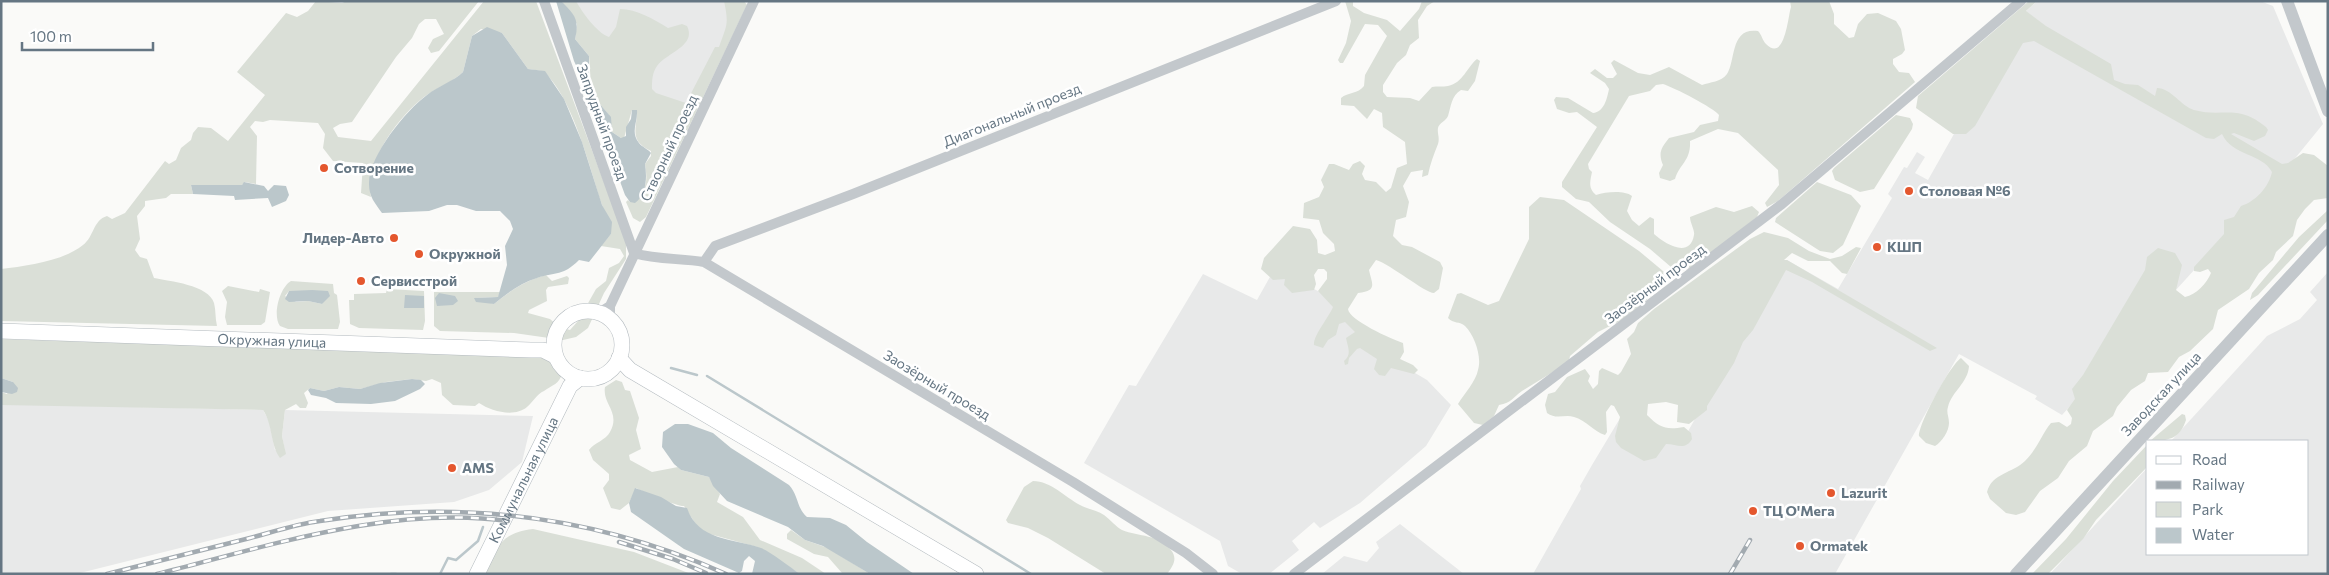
<svg xmlns="http://www.w3.org/2000/svg" width="2329" height="575" viewBox="0 0 2329 575" font-family="Commissioner,sans-serif">
  <rect width="100%" height="100%" fill="#fafaf8"/>
  <path fill="#e8e9e9" d="M570,1H744L686,116L597,69Z
    M2037,1H2260L2273,6L2323,124L2288,167L2062,415L2035,399L2037,396L1959,354L1835,574H1533L1581,489L1580,486L1592,465L1625,410L1682,442L1784,261L1787,260L1838,289L1892,198L1888,194L1904,167L1907,168L1917,152L1925,157L1915,173L1928,180L2020,17Z
    M1275,268L1342,304L1345,316L1372,330L1364,343L1427,380L1451,405L1426,446L1360,503L1320,528L1314,522L1292,541L1299,550L1269,574H1242L1228,566L1220,541L1084,463L1129,385L1136,386L1203,274L1257,300Z
    M2328,272V574H2050L2148,467V554H2308V441H2171L2267,336L2300,319L2317,300L2310,292Z
    M1,404L263,410L269,421L275,450L285,451L282,436L285,410L533,416L522,462L489,490L454,502L328,511L76,574H1Z
    M1400,524L1464,574H1322L1344,556L1367,562L1379,548L1376,542Z"/>
  <path fill="#dadfd7" fill-rule="evenodd" d="M316,1L342,3L347,1H479L439,51L431,53L428,48L433,39L444,34L436,19H425L419,24L412,38L396,57L352,122L340,124L333,128L338,137L371,141L484,1H536L626,241V259L604,293L588,328L576,337L563,340L514,333L440,331L434,326V292H501L498,297L475,298L494,304C510,291 526,280 546,275L552,281L567,276L569,278L568,284L548,287L546,290L547,301L529,310L528,313L550,319L559,327L570,330L578,321L596,289L606,281L609,268L619,263L624,256L620,249L601,246L611,234C611,216 606,217 601,202C590,168 571,92 542,71L528,69L502,33L481,29L472,36L463,72C453,82 436,88 424,97C398,117 364,163 371,197L361,193L363,163L333,161L323,148L325,134L318,123L270,120L263,122L255,121L250,127L257,136L256,184L245,182L242,185H191L193,194H171L166,198L145,201V206L137,216L140,239L135,250L140,257L147,259L154,278C169,281 209,285 214,303C216,310 215,318 217,326L1,321V269C27,266 63,261 83,245C94,237 93,220 107,216L112,219L125,213L165,161L169,164L176,160L181,148L191,140L193,133L198,127L211,128L228,141L265,95L237,72L286,13L297,17L308,11Z
    M561,1H576C582,12 597,33 609,37L616,27L620,9C637,9 653,19 668,28L682,24L687,26C697,46 666,53 657,66C652,73 652,81 652,89L656,93L686,103L715,47H719C727,24 729,25 724,1H744L747,5L646,217L640,222L633,218L626,202L628,200L630,202C647,191 648,183 645,164L651,156V151C630,141 636,131 637,113L632,110L624,138H621L612,132L609,115L598,102L591,85L589,56L575,39L577,24Z
    M1345,1H1353V6L1364,13L1387,20L1400,31L1419,9L1422,1H1435L1427,6L1418,20L1419,38L1410,45L1406,55L1397,63L1383,85V92L1387,97L1410,98L1419,101L1432,87C1437,86 1443,87 1448,86C1463,83 1467,67 1477,59L1480,61L1475,81L1468,91L1461,90C1451,96 1451,107 1448,116C1446,121 1439,123 1438,128C1437,133 1440,138 1438,144C1434,154 1430,164 1428,175L1422,177L1423,170L1411,172L1403,186L1409,202L1406,217L1396,220L1393,236L1402,245L1412,247L1440,262L1443,268L1439,289L1434,293C1425,293 1390,264 1376,260L1369,270C1372,284 1378,291 1358,293L1348,309C1349,320 1391,339 1403,343L1404,352L1400,359L1413,365L1418,370L1414,374L1391,368L1385,376L1379,375L1374,369L1377,359L1360,348L1357,349L1349,358L1348,364L1345,365L1344,361C1352,354 1348,348 1346,338L1355,332L1345,322L1339,324L1336,335L1328,340L1323,348L1314,345C1313,336 1329,317 1333,307L1318,291L1327,279V272L1324,269H1318L1314,275L1316,284L1314,290L1292,293L1284,285L1285,279L1273,280L1261,269L1264,258L1293,226L1310,229L1317,240L1318,253L1325,255L1335,251L1334,244L1323,233L1319,220L1303,218L1304,203L1319,197L1324,187L1321,180L1329,164H1334L1349,170L1353,164L1360,161L1365,166L1362,174L1365,180L1376,182L1386,192L1391,188L1397,168L1407,164L1405,142L1383,127L1382,113L1374,109L1367,119L1354,106L1341,105V98C1348,92 1358,94 1364,86L1365,75L1387,36L1378,25L1365,24L1343,63H1340L1338,60L1346,43L1351,21Z
    M1790,1H1829L1834,14V24L1849,38L1854,37L1858,24L1867,14L1878,13L1896,21L1901,29L1905,50L1902,54L1893,59V64L1899,72L1909,73L1915,82L1778,201L1767,207L1765,203L1779,185L1778,170L1738,133L1718,129L1690,141C1691,161 1680,163 1675,179L1670,181L1660,178L1659,173L1663,165C1658,153 1661,148 1669,138L1694,132L1700,125L1718,121L1719,115C1714,108 1673,87 1663,84L1656,85L1650,91L1629,96L1588,164L1589,169L1592,172C1590,182 1588,188 1596,195C1606,192 1624,190 1632,196L1627,211L1632,220L1639,226L1650,217L1654,219V234C1665,244 1690,259 1694,235C1695,230 1690,223 1690,217L1716,207L1734,212L1752,206L1759,212L1757,217L1691,269L1680,271L1671,267L1650,249L1610,222L1589,202L1576,199L1562,187V182L1597,127L1577,112L1569,113L1557,109L1554,100L1556,97L1568,98L1593,113C1604,112 1607,99 1609,89L1605,83L1590,73L1595,69L1607,78H1613L1617,74L1611,63L1614,60L1638,73L1650,75L1669,67L1702,85C1710,82 1721,82 1727,74C1736,60 1730,27 1758,31C1762,35 1762,40 1766,44C1785,63 1788,16 1791,7Z
    M2029,1H2037L2026,11L2046,26L2111,64L2114,80L2125,84L2138,85L2155,96L2157,88C2171,88 2181,106 2194,110C2223,118 2237,103 2266,127L2268,130L2265,136L2254,141L2234,133L2231,134L2282,164L2288,163L2303,153L2314,155L2328,166V198L2314,200L2305,209L2297,220L2293,236L2276,252L2273,260L2259,273L2249,289L2218,310L2213,329L2190,351L2179,357L2168,372L2148,373L2145,381L2131,390L2117,407L2113,416L2093,431L2087,446L2069,461L2058,478L2040,491L2025,512L2016,515L2006,513L1990,499L1987,492C1992,473 2013,473 2025,461C2038,448 2041,435 2051,423L2059,422L2067,427L2071,424L2072,418L2067,410L2075,399L2072,389L2083,375L2145,270L2147,257L2158,248L2175,253L2182,265L2176,290L2185,297C2196,295 2207,283 2211,273L2208,269L2200,272L2194,271V267L2224,234V220L2234,217L2241,206C2255,202 2269,187 2272,172C2262,153 2232,156 2222,134L2214,139L2206,138L2034,41L2023,43L1975,126L1966,134H1953L1916,108L1918,96Z
    M1896,115L1910,118L1913,124L1912,129L1874,189L1860,192L1835,180L1832,171L1834,168Z
    M1817,182L1851,195L1861,206L1843,245L1833,253L1820,251L1775,222L1776,218Z
    M1540,197L1564,200L1639,251L1663,271L1667,277V283L1622,320L1598,332L1570,356L1569,361C1554,372 1538,381 1522,391C1513,397 1512,403 1499,405L1494,416L1483,425L1474,423L1458,404C1464,394 1476,381 1478,370C1482,357 1475,336 1465,326C1460,321 1453,324 1448,318L1457,294L1461,293L1488,305L1499,301L1529,239V207Z
    M2328,210V220L2258,295L2250,300L2252,293L2299,237Z
    M1764,232L1788,238L1809,251L1830,259L1842,256L1856,247L1861,248L1847,274L1842,273L1830,261H1808L1792,253L1784,260H1787L1937,348L1930,351L1812,282L1786,270L1753,330L1743,342L1734,363L1707,406V410L1689,424L1677,422L1678,405L1666,402L1648,404L1647,415C1660,428 1666,430 1684,427L1691,433L1692,439C1685,451 1677,444 1666,444L1656,458L1644,461L1621,448L1616,442L1615,436L1620,417L1614,406L1611,405L1606,412L1607,432L1605,435C1594,432 1586,420 1574,417C1565,414 1556,420 1547,413L1545,405L1548,394L1555,392L1567,377L1585,369L1590,376L1588,381L1593,389L1598,384L1599,371L1602,368L1618,375L1621,372L1631,354L1627,339L1634,332L1638,323L1654,309L1750,239Z
    M291,281L333,284L334,293L337,295L340,322L338,329H288L280,326C272,315 280,287 291,281ZM289,291H325L322,304L308,301L296,302L285,296Z
    M228,286L259,292L260,289L270,292L265,322L261,325H227L225,317L227,302L222,291Z
    M387,289L424,291L425,321L423,330L359,328L350,324L349,300H354V294L386,293Z
    M1,339L532,355L554,360L562,373C560,384 552,385 544,391C537,394 533,402 527,407C514,418 491,411 479,403L475,406L453,405L442,395L441,383L432,379L426,381L412,379L386,382L360,389L339,387L324,391L310,388L304,393L308,403L306,408H300L296,404L285,410L282,436L286,454L280,458C270,444 273,425 263,410L1,405V392L7,394L13,382L1,378Z
    M1961,358L1969,366C1968,383 1952,391 1948,407C1946,412 1949,417 1949,423C1949,431 1942,442 1935,446L1926,443L1919,436C1919,423 1950,365 1961,358Z
    M616,380L622,382L625,390L630,391L639,418L636,430L641,449L629,455L630,460L652,472L678,467L681,470L709,477L720,494L717,502L743,517L760,540L802,558L826,574H800L757,547L706,533L697,526L684,506C679,507 643,492 636,488L629,503L620,510L611,508L603,488L609,480V474L593,460L589,450C594,443 606,440 610,432C621,412 602,404 605,387Z
    M2182,414L2185,415L2186,420C2180,439 2168,441 2150,441Z
    M2148,444V466L2096,520L2083,539L2048,574H2032L2066,539L2113,481Z
    M1033,481C1051,481 1065,497 1080,505C1087,509 1097,510 1104,515C1111,520 1115,526 1122,530C1139,537 1159,534 1171,550C1178,559 1173,566 1167,574H1106L1048,538L1028,528L1008,523L1006,520L1024,487Z
    M533,529L634,552L691,574H484C497,547 500,533 533,529Z
    M791,530L805,540L828,548L870,574L842,573L828,557L814,554L787,539V534Z"/>
  <path fill="#bbc7cb" d="M556,1H561C574,14 580,19 575,39L589,56V77L598,102L611,117L612,132L621,138L626,136V127L631,119L632,110H637C638,122 630,132 639,143C642,147 648,149 651,153L645,164C647,177 647,194 635,203L630,202L625,195L610,154L611,142L602,130L601,121L595,115L587,96L583,80L574,61Z
    M487,27L502,33L528,69L545,71L564,99L582,142L602,205L612,222L611,234L589,262L579,260C562,277 557,271 537,278C521,283 507,293 494,304L476,302L474,298L498,297L507,265L505,246L513,229L510,221L500,211H476L457,205H447L429,211L382,213C375,203 369,197 369,184C368,157 406,110 427,95C438,86 454,81 463,72L472,36Z
    M244,182L264,186L268,191L274,185L286,186L289,195L286,201L272,207L268,198L235,200L234,196L193,194L191,185H242Z
    M312,290L328,291L330,296L322,304L308,301L289,302L285,299L289,291Z
    M439,293L455,296L458,301L453,305L437,306L435,298Z
    M405,295L424,296V308H404Z
    M1,378L13,382L18,388L17,392L12,394L1,392Z
    M412,379L421,380L425,384L420,389L395,401L371,404L336,403L326,398L311,395L308,390L310,388L324,391L339,387L360,389L380,383Z
    M675,424H688L713,433L731,448L789,485C798,494 797,509 807,517L830,518L846,525L867,542L914,574H870L823,546L805,540L788,527L727,501L713,486L709,477L681,470L674,464L662,447L663,432Z
    M635,488L661,497L676,506L687,508C698,541 733,538 761,548C771,552 790,567 800,574H752L755,561L749,556L744,561L742,571L739,573L684,549L631,512L629,503Z"/>
  <g fill="none" stroke-linecap="round" stroke-linejoin="round">
    <path stroke="#bbc7cb" stroke-width="2.5" d="M671,368L697,375
      M707,376L1031,574
      M391,574H396
      M440,574L448,558L456,560L478,541L483,527"/>
    <defs>
      <g id="secondary">
        <circle cx="588" cy="345" r="34"/>
        <path id="s1" d="M1,331L531,350H543L555,356"/>
        <path d="M619,358L630,370L976,574"/>
        <path id="s2" d="M477,574L570,386L580,378"/>
      </g>
    </defs>
    <use href="#secondary" stroke="#b3babf" stroke-width="16"/>
    <path stroke="#c3c8cc" stroke-width="10" d="M544,1L634,253
      M634,253C657,260 681,258 704,262L1073,482L1186,553L1213,574
      M704,262L715,246L853,194L1336,1
      M599,313L610,306
      M610,320V306L754,1
      M1294,574L1782,204L2021,1"/>
    <path stroke="#c3c8cc" stroke-width="12" d="M2287,1L2328,111
      M2016,574L2328,235"/>
    <use href="#secondary" stroke="#fff" stroke-width="15"/>
    <defs>
      <path id="rail" d="M619,542L673,559L706,573
        M107,574C155,562 202,550 250,538C273,532 296,524 320,521C461,499 596,516 726,574
        M157,574C269,546 391,505 508,521
        M1730,574L1750,540"/>
    </defs>
    <use href="#rail" stroke="#a2aab0" stroke-width="4.5"/>
    <use href="#rail" stroke="#fff" stroke-width="2.5" stroke-dasharray="8" stroke-linecap="butt"/>
  </g>
  <g fill="#e4572e" stroke="#fff" stroke-width="2">
    <circle cx="324" cy="168" r="5"/>
    <circle cx="1909" cy="191" r="5"/>
    <circle cx="394" cy="238" r="5"/>
    <circle cx="1877" cy="247" r="5"/>
    <circle cx="419" cy="254" r="5"/>
    <circle cx="361" cy="281" r="5"/>
    <circle cx="452" cy="468" r="5"/>
    <circle cx="1831" cy="493" r="5"/>
    <circle cx="1753" cy="511" r="5"/>
    <circle cx="1800" cy="546" r="5"/>
  </g>
  <g text-anchor="middle" stroke-width="5" stroke-linejoin="round" paint-order="stroke">
    <g font-size="14" fill="#657683" stroke="#fff">
      <text transform="translate(1012 115) rotate(-22)" y="5">Диагональный проезд</text>
      <text transform="translate(602 122) rotate(70)" y="5">Запрудный проезд</text>
      <text transform="translate(669 148) rotate(-65)" y="5">Створный проезд</text>
      <text transform="translate(1655 284) rotate(-37)" y="5">Заозёрный проезд</text>
      <text dy="5" stroke="none"><textPath href="#s1" startOffset="271">Окружная улица</textPath></text>
      <text transform="translate(937 385) rotate(31)" y="5">Заозёрный проезд</text>
      <text transform="translate(2161 394) rotate(-47)" y="5">Заводская улица</text>
      <text dy="5" stroke="none"><textPath href="#s2" startOffset="105">Коммунальная улица</textPath></text>
    </g>
    <g font-size="14" font-weight="bold" fill="#657683" stroke="#fff" text-anchor="start">
      <text x="334" y="173">Сотворение</text>
      <text x="1919" y="196">Столовая №6</text>
      <text x="384" y="243" text-anchor="end">Лидер-Авто</text>
      <text x="1887" y="252">КШП</text>
      <text x="429" y="259">Окружной</text>
      <text x="371" y="286">Сервисстрой</text>
      <text x="462" y="473">AMS</text>
      <text x="1841" y="498">Lazurit</text>
      <text x="1763" y="516">ТЦ О'Мега</text>
      <text x="1810" y="551">Ormatek</text>
    </g>
  </g>
  <rect width="2329" height="575" fill="none" stroke="#657683" stroke-width="5"/>
  <rect x="2146" y="440" width="162" height="115" fill="#ffffff" stroke="#c1c8cd"/>
  <rect x="2156" y="456" width="25" height="8" fill="#ffffff" stroke="#c1c8cd"/>
  <text x="2192" y="465" font-size="15" fill="#657683">Road</text>
  <rect x="2156" y="481" width="25" height="8" fill="#a2aab0" stroke="#c1c8cd"/>
  <text x="2192" y="490" font-size="15" fill="#657683">Railway</text>
  <rect x="2156" y="502" width="25" height="15" fill="#dadfd7" stroke="#c1c8cd"/>
  <text x="2192" y="515" font-size="15" fill="#657683">Park</text>
  <rect x="2156" y="528" width="25" height="15" fill="#bbc7cb" stroke="#c1c8cd"/>
  <text x="2192" y="540" font-size="15" fill="#657683">Water</text>
  <path d="M22 42v8h131v-8" fill="none" stroke="#657683" stroke-width="2.5"/>
  <text x="30" y="42" font-size="15" fill="#657683" stroke="#ffffff" stroke-width="4" paint-order="stroke">100 m</text>
</svg>
